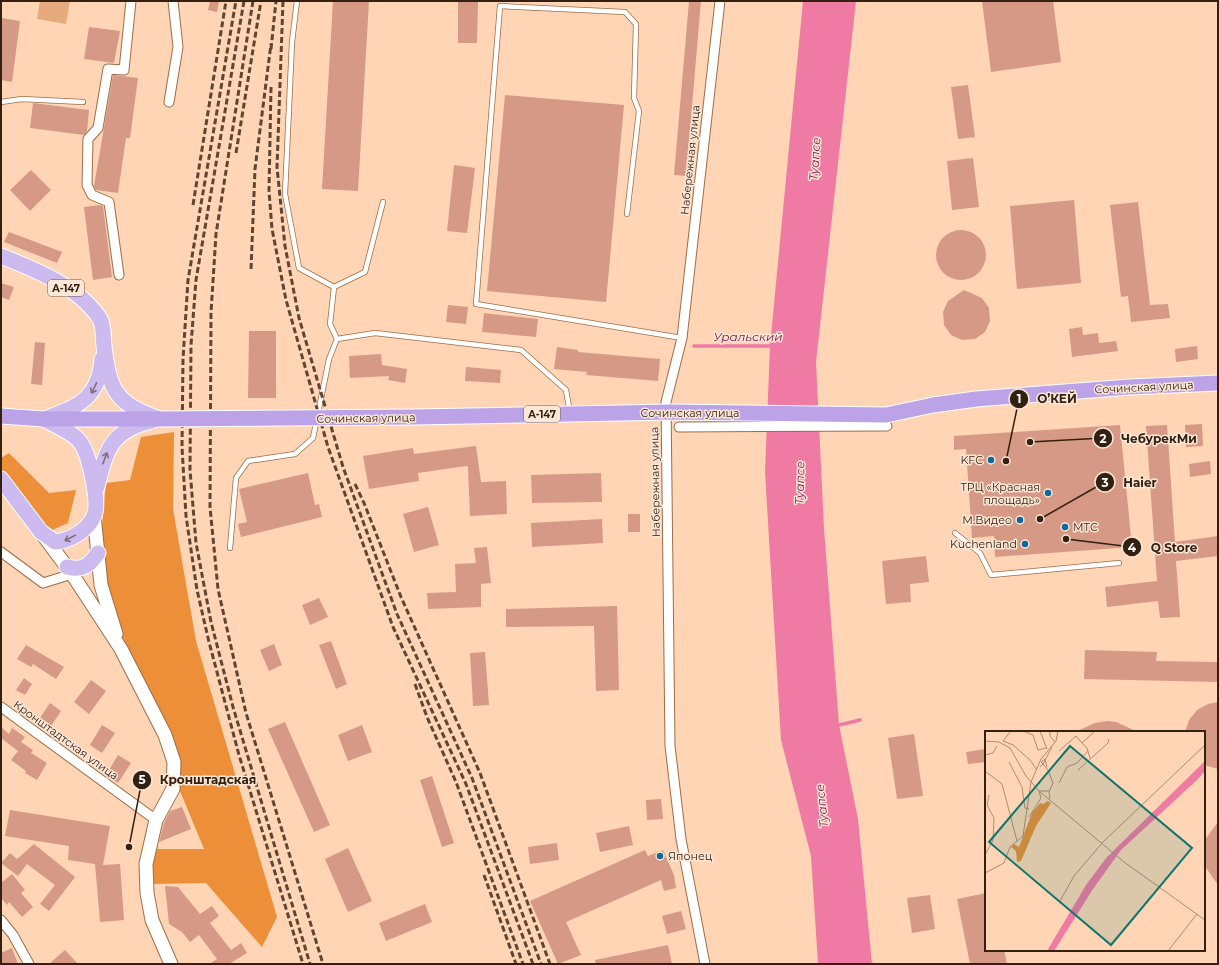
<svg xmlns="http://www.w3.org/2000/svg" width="1219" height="965" viewBox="0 0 1219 965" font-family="Montserrat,sans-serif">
  <rect width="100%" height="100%" fill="#ffd5b5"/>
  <path fill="#e5ab7d" d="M40,1H70L66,24L37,19Z"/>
  <path fill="#ed8f38" d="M174,432L173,509L196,641L277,917L262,947L206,883L152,884L154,849H204L180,791L178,753L126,647L105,583L102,526L106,483L130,480L141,437Z
    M9,453L49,493L76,490L68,523L48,532L1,472V458Z"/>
  <path fill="#ef7aa3" d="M803,1H856L816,362L824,529L839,725L858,819L872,964H818L811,856L781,740L765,472L770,346Z"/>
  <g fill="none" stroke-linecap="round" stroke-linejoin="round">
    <path stroke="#ef7aa3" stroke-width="3.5" d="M694,346H775
      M839,725L860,720"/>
  </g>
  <path fill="#d69985" d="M210,1H219L217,12L208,10Z
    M333,1H369L358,191L322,189Z
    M458,1H478L477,43H458Z
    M689,1H701L686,176L674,175Z
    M982,1H1053L1061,62L991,72Z
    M1,18L20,21L12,82L1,80Z
    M89,27L120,31L114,63L84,59Z
    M113,75L138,78L130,138H126L118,193L96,190L94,186Z
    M968,85L975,137L958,139L951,87Z
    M505,95L624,105L606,302L487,291Z
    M33,103L89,110L87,132L84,135L30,128Z
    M973,158L979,207L952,210L947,161Z
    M454,165L475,168L467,233L447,231Z
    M31,170L51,190L30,211L10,190Z
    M1074,200L1081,283L1017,289L1010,206Z
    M1138,202L1150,305L1168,304L1170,318L1131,322L1128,296L1121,297L1110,205Z
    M100,205L103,206L112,277L93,280L84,207Z
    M936 255a25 25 0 1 1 50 0a25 25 0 1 1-50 0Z
    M9,232L62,252L57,263L4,242Z
    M1,283L14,287L9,300L1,297Z
    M964,290L982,298L989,308L990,321L985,332L975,339L962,340L951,335L944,325L943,312L948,301Z
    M448,305L468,307L466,324L446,322Z
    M484,313L538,319L536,337L482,332Z
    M1082,327L1083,335L1098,333L1099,343L1116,341L1118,351L1072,357L1069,329Z
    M249,331H276V398H248Z
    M35,342L45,343L42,385L31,384Z
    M1197,346L1198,359L1176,362L1175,349Z
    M557,347L578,350V352L660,359L658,381L586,375L587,372L554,369Z
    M381,354L382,365L407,369L405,383L388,380L389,376L350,378L349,356Z
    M466,367L501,370L500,383L465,381Z
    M1202,424L1203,446L1186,447L1185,425Z
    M1120,425L1132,547L995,557L994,536L972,538L966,449L954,450V436Z
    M1167,425L1175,542L1218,536V556L1176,561L1180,617L1160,618L1158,601L1107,607L1105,587L1157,581L1146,426Z
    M476,446L481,482L506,481L507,514L470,516L468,467L466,466L418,473L419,481L369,489L363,456L413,448L414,454Z
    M1210,461L1211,474L1190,477L1189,464Z
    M308,473L315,505L319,504L322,517L241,537L238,524L247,522L239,489Z
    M601,473L602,502L532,503L531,475Z
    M428,507L439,545L414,552L403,514Z
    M628,514H640V532H628Z
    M602,519L603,543L532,547L531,523Z
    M487,547L491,583L481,584V607L428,609L427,593L456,592L455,564L476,563L474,548Z
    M926,556L929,582L910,584L911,602L886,604L882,561Z
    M319,598L328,617L310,625L302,605Z
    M617,606L619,690L596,691L594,626L506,627V609Z
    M331,641L347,684L336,689L319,645Z
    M274,644L282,665L269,671L260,650Z
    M26,645L64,667L56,679L33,664L31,667L17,659Z
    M1085,650L1157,652L1156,661L1218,662V682L1084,679Z
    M485,652L489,705L473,706L470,653Z
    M24,678L32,684L25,695L16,690Z
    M91,680L106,691L89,714L74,702Z
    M1218,702V769L1204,765V732H1185L1189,720L1197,710L1208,704Z
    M50,703L61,711L51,726L40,718Z
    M1107,721L1116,722L1138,732H1075L1095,723Z
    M285,722L330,825L314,832L268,729Z
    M102,725L115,733L102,753L90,745Z
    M362,725L372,752L348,761L338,735Z
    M1,727L9,734L12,728L25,737L21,742L33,750L31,753L47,763L37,780L25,773L26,771L11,760L18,751L1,738Z
    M914,734L923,796L897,799L888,738Z
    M986,749V762L968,764L966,752Z
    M118,755L131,763L118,783L106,775Z
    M432,776L454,843L442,847L420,780Z
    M661,799L663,819L647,820L646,800Z
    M182,807L191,829L159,842L164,823L170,811Z
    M10,810L110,826L103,865L120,864L124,920L100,922L95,864L68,860L69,846L5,836Z
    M1218,822V885L1204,865V841Z
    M629,826L633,845L600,852L596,833Z
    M557,843L559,860L530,864L528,847Z
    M34,844L75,877L49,911L40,904L55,885L27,864L18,876L1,863L10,853L17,859Z
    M348,848L372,901L348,912L325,859Z
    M645,850L648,856L663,850L674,875L676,888L664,891L661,880L566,922L581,955L558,964L530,901Z
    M12,874L25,890L21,893L33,907L22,917L9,902L7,905L1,898V883Z
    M165,886L178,887L200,914L212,906L219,916L210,923L231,950L241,943L247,953L229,964H209L217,959L199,935L190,942L182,932L169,924Z
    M986,893V950H1004L1007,964H970L957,899Z
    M930,895L935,929L912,933L907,898Z
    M425,904L432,922L386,941L379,923Z
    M681,911L686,929L667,934L662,916Z
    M668,945L672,964H596L595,960Z
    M12,948L18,964H1V953Z
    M65,950L78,964H49Z"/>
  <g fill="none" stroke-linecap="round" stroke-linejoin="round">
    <defs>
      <path id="service" d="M297,1L292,42L285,194L299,268L334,287L330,324L337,339
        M1,102L22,99L83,102
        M627,214L639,111L634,98L636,24L625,12L500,6L476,304L682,338
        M334,287L365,272L383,202
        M955,533L980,553L991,575L1119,563
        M230,548L236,478L248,461L295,454L313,438L329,359L337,339L375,333L521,350L566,390L570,413"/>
      <path id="minor" d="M169,102L178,47L173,1
        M119,275L109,202L92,195L87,185L88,139L98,128L108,69L124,70L131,1
        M679,427L887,426
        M1,552L43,583L72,574
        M1,707L156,820
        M1,920L13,935L29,964
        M705,964L681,839L670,746L666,402L682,338L720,1"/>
      <path id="secondary" d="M94,515L101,585L116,634
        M43,535L72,574L121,649L165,735L174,762L173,789L156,820L146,864L147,893L152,920L171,964"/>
      <path id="primary" d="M1,256C34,269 81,288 100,319C104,326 103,338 104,346C109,388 115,404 157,418
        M45,419C79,406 99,398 102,359
        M1,479L41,532L55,542C70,541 88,530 94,516C100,502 89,453 80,442C74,433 54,425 44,419
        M97,487C106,450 111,430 152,421
        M67,567C82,571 89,566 98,553"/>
      <path id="trunk" d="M1,416L44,419H160
        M414,417L671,412L886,415L933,405L976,399L1129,387L1218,383"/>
    </defs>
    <use href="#service" stroke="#9c6d47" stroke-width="6"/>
    <use href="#minor" stroke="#9c6d47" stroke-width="11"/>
    <use href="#secondary" stroke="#9c6d47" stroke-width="15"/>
    <use href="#primary" stroke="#fff" stroke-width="17"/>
    <use href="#trunk" stroke="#fff" stroke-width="17"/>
    <use href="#service" stroke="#fff" stroke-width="4.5"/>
    <use href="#minor" stroke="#fff" stroke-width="9"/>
    <use href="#secondary" stroke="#fff" stroke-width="13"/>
    <use href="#primary" stroke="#cdbaee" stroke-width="15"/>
    <use href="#trunk" stroke="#bca3e8" stroke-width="15"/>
    <path stroke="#5e4633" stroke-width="3" stroke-dasharray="6 3" stroke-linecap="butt" d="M244,1L196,280L191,345L190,470L196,543L211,622L233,707L310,964
      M253,1L216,234L211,313L210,507L218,589L246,713L323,964
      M283,1L277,167L285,246L299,318L343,467L397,614L472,778L541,964
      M234,12L188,280L183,359L182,447L186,516L197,590L209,642L239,755L303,964
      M233,18L236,1
      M271,49L276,1
      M271,87L269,191L272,229L286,300L328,447L393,627L466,784L533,964
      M236,153L261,1
      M193,205L226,1
      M251,269L255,169L271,44
      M355,484L364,503L401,597L480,773L550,964
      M415,684L427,717L456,782L523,964
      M484,875L516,964"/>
    <defs>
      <path id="trunk-bridge" d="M160,419L414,417"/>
    </defs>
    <use href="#trunk-bridge" stroke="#fff" stroke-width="17" stroke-linecap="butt"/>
    <use href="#trunk-bridge" stroke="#bca3e8" stroke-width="15"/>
  </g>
  <defs><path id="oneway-shaft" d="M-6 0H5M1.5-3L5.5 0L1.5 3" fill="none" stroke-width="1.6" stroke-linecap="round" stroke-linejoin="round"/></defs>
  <g stroke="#806d7f">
    <use href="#oneway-shaft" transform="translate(94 388) rotate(116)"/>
    <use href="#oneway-shaft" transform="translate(105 458) rotate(-70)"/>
    <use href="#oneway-shaft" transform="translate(70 538) rotate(153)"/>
  </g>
  <g fill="#0d6999" stroke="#fce7d7" stroke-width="1.5">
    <circle cx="991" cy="460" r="4"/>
    <circle cx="1048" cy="493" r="4"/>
    <circle cx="1020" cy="520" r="4"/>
    <circle cx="1065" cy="527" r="4"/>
    <circle cx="1025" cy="544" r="4"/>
    <circle cx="660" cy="856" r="4"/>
  </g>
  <g text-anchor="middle" stroke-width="3" stroke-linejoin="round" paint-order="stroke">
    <g fill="#fce7d7" stroke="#6f5c4c" stroke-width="1">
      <rect x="48" y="280" width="36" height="16" rx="3"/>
      <rect x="524" y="406" width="36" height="16" rx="3"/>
    </g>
    <g font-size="10" font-weight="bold" fill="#332010">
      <text x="66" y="292">А-147</text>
      <text x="542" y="418">А-147</text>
    </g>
    <g font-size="11" fill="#332010" stroke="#fce7d7">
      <text transform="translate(690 160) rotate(-84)" y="4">Набережная улица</text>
      <text transform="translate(1144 387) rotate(-3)" y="4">Сочинская улица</text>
      <text x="690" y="417">Сочинская улица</text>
      <text transform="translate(366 418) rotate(-1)" y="4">Сочинская улица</text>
      <text transform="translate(655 482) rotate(-91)" y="4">Набережная улица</text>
      <text transform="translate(66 740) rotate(36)" y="4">Кронштадтская улица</text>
    </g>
    <g font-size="11" fill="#332010" stroke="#fce7d7" text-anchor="end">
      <text x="983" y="464">KFC</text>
      <text x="1040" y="491">ТРЦ «Красная<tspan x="1040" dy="13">площадь»</tspan></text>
      <text x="1012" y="524">М.Видео</text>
      <text x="1073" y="531" text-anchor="start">МТС</text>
      <text x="1017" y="548">Kuchenland</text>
      <text x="668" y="860" text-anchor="start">Японец</text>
    </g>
    <g font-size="12" font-style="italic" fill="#811948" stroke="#fce7d7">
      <text transform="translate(815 159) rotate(-86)" y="4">Туапсе</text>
      <text x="748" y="341">Уральский</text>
      <text transform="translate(800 483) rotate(-89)" y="4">Туапсе</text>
      <text transform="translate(822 806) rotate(-96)" y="4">Туапсе</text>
    </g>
  </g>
  <g transform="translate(985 731)">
    <rect width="220" height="220" fill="#ffd5b5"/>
    <path d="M63,70L66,72L51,95L36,130L32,131L31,120L26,116L29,113L34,116L47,82L55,72L58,73Z" fill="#ed8f38"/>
    <path d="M220,30V40L212,49L136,119L108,158L69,220H62L101,154L122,126Z" fill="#ef7aa3"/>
    <path fill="none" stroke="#ad8d73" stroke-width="1" d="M26,0L18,10L28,14L45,29L52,39M38,0L48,4L53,19L61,17M55,0L62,18M65,0V5L70,11M0,10L14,11L25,17L41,45L54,60L139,131L220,189M97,12L102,17L105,27M74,20L91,5L97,12L110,0M0,24L8,22L12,15M24,31L37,56L40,77L44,78M55,36L58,33L60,29V28L56,31L58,33L63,39L68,52L64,61L65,68M62,36L60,29L67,16M93,39L123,12L124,8M0,40L17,53L32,110M74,52L82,36L92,32L103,20M44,86L56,67L54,60H64M0,124L8,109L9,87L2,74L4,64M0,142L19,132L25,116L38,105L46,51L56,28L71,10L73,0M75,170L89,145L118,111L220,14M183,220L212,183"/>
    <path fill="#0f766e" fill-opacity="0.15" stroke="#0f766e" stroke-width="2" d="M85,15L207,117L126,214L4,111Z"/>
    <rect width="220" height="220" fill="none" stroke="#332010" stroke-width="2"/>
  </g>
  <path fill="none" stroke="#332010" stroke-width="1.5" d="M1006 461L1019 399M1030 442L1103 438M1040 519L1105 482M1066 539L1132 547M129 847L142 780"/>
  <g fill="#332010" stroke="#fce7d7" stroke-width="1.5">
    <circle cx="1006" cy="461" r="4"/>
    <circle cx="1030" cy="442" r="4"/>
    <circle cx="1040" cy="519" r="4"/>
    <circle cx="1066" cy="539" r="4"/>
    <circle cx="129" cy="847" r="4"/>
    <circle cx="1019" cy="399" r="10"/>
    <circle cx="1103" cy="438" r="10"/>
    <circle cx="1105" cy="482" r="10"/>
    <circle cx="1132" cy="547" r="10"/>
    <circle cx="142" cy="780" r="10"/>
  </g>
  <g font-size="12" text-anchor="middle" font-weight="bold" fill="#fff">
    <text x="1019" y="403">1</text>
    <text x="1103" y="443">2</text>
    <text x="1105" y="487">3</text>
    <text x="1132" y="552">4</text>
    <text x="142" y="784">5</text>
  </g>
  <g font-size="12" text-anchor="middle" font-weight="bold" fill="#332010" stroke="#fce7d7" stroke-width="3" stroke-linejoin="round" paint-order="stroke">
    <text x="1057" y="403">О’КЕЙ</text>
    <text x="1159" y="443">ЧебурекМи</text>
    <text x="1140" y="487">Haier</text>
    <text x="1174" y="552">Q Store</text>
    <text x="208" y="784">Кронштадская</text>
  </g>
  <rect width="1219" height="965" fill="none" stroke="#332010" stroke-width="4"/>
</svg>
